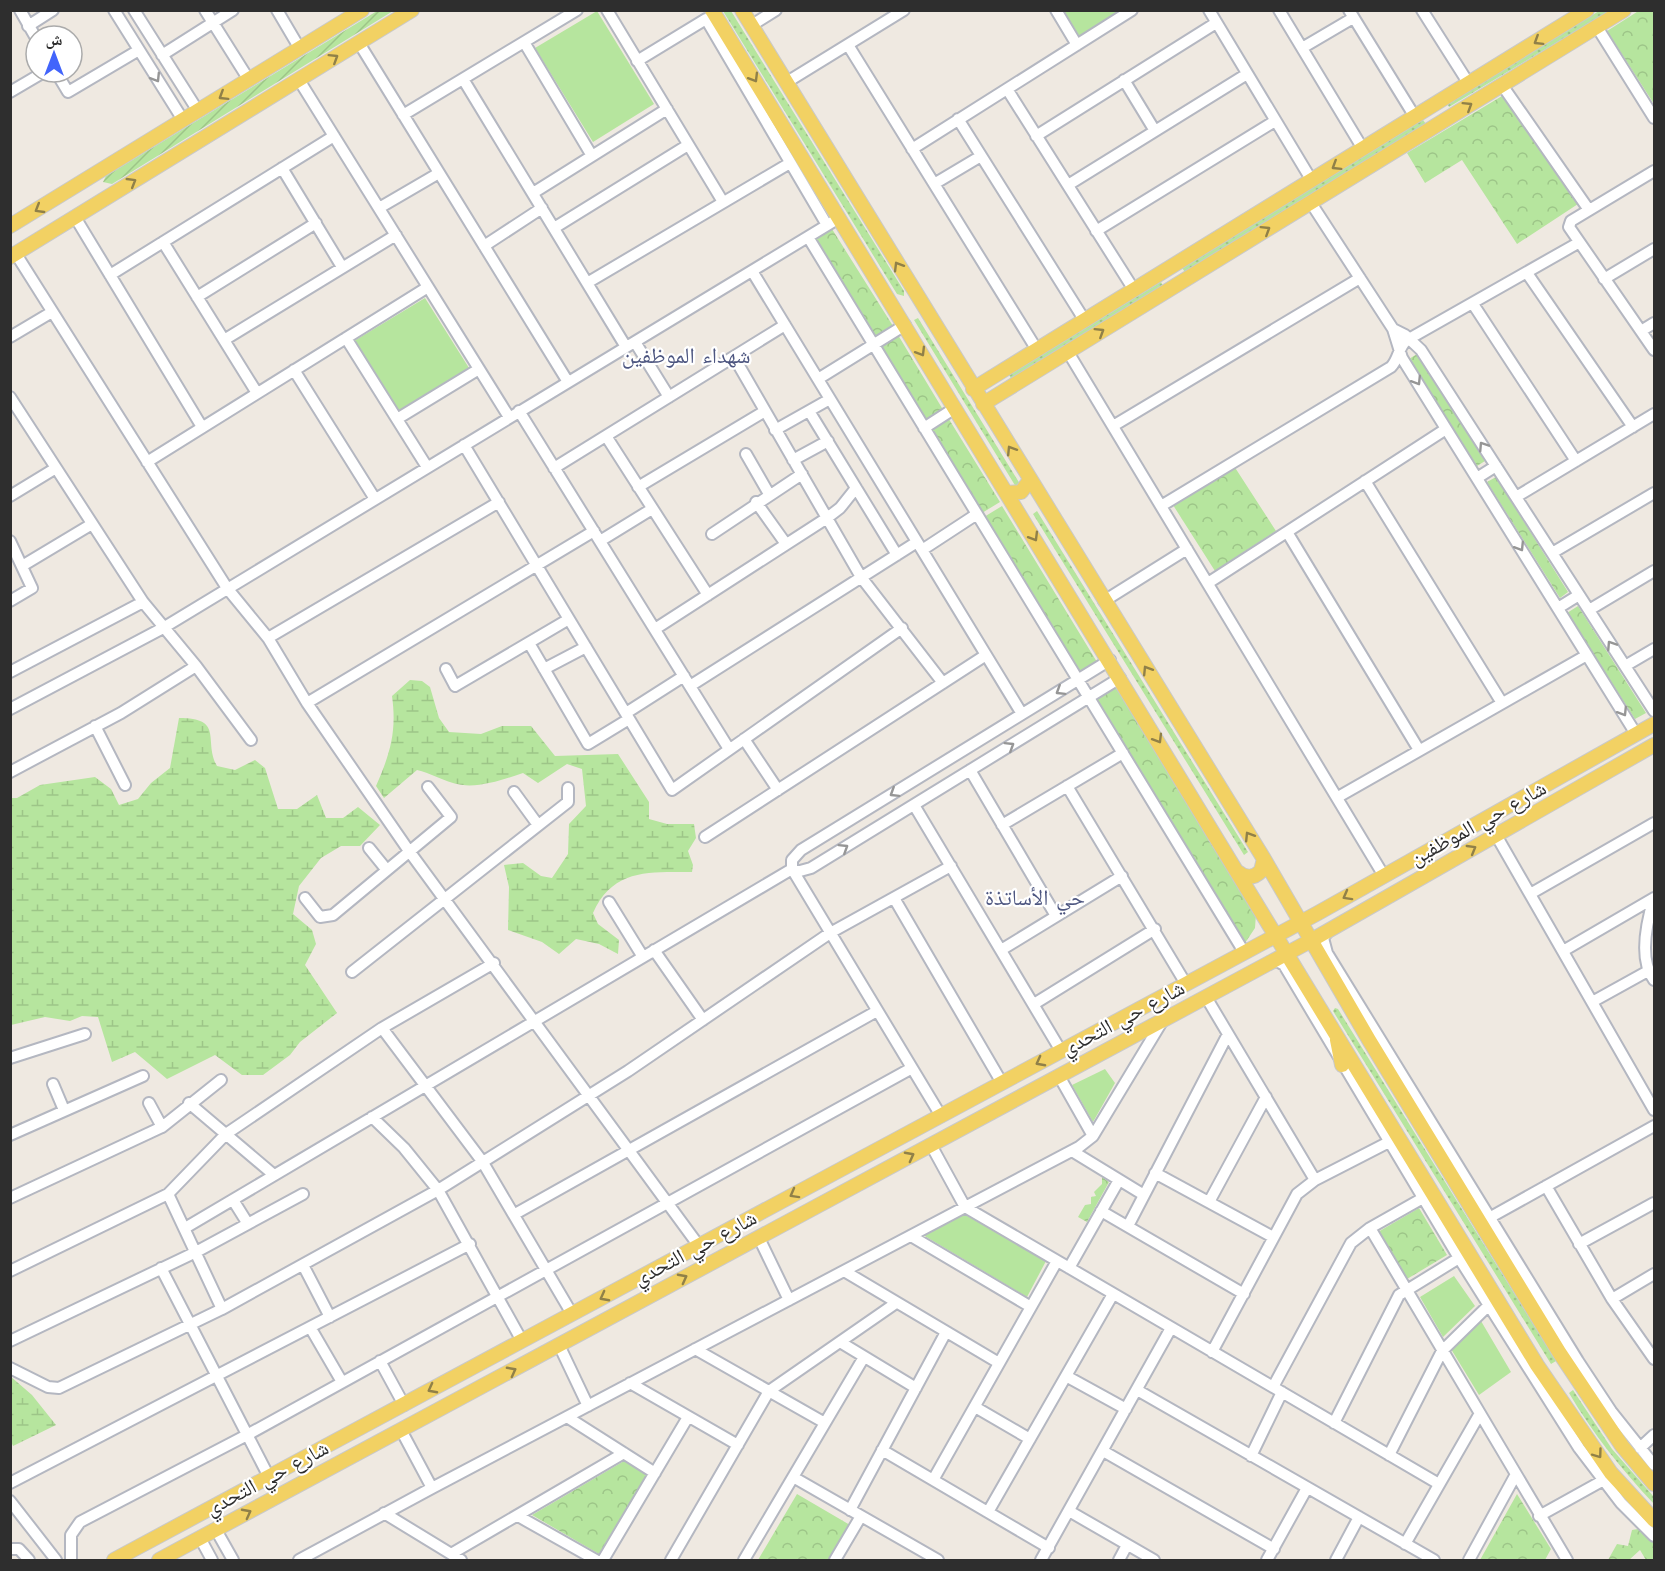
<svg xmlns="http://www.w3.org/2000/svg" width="1665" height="1571" viewBox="0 0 1665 1571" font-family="'Work Sans','Noto Naskh Arabic',sans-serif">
  <defs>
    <pattern id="grass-dots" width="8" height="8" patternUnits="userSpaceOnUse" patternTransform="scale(1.5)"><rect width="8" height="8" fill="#b6e59e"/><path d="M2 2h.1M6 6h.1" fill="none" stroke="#9dc588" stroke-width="1.8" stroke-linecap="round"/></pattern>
    <pattern id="forest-crowns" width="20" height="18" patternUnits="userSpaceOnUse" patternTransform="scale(1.5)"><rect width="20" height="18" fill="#b6e59e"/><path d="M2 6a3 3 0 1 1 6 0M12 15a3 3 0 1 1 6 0" fill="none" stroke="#9dc588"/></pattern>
    <pattern id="wetland-marsh" width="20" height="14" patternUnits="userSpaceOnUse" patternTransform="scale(1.5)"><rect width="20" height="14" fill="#b6e59e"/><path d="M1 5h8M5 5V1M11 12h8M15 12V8" fill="none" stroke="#9dc588"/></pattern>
    <pattern id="garden-furrows" width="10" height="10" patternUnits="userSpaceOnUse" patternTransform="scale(1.5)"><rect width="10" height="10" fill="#b6e59e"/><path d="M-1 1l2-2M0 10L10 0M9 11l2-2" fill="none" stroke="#9dc588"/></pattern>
  </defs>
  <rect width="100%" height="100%" fill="#efe9e1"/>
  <path fill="url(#grass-dots)" d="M723,11H731L904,291V296L897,294Z
    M1599,11H1609L1449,107L1447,103Z
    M1423,120L1426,124L1185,272L1182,268Z
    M1161,282L1163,286L1012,380L1009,375Z
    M918,318L1020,484L1016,487L914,320Z
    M1037,511L1248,852L1244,855L1033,514Z
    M1335,1008L1338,1009L1556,1361L1551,1364L1349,1037L1333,1011Z
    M1573,1390L1612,1449L1654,1497V1504C1622,1470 1593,1434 1569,1393Z"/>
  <path fill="url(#forest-crowns)" d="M1640,10L1654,11V104L1607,31Z
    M1502,96L1578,204L1517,244L1462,160L1425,183L1407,153Z
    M832,229L893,326L876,337L814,239Z
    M898,335L945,413L928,424L879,346Z
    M1417,354L1485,461L1477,466L1409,359Z
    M947,416L1000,502L982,513L929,427Z
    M1234,466L1276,531L1215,571L1173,505Z
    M1496,477L1568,592L1560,598L1487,482Z
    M1002,506L1097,662L1079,672L984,517Z
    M1578,606L1646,713L1635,719L1567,613Z
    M1119,686L1256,914L1255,928L1245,943L1096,699Z
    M1102,1177L1109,1182L1087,1222L1078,1217L1085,1205L1091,1204V1197L1096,1196L1094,1192L1102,1184Z
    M1419,1208L1447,1255L1407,1279L1378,1232Z
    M624,1461L647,1474L599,1554L532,1515Z
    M797,1494L850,1525L829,1560H758Z
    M1517,1494L1551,1549L1545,1560H1480Z
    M1638,1529L1654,1542V1560H1646L1640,1550L1629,1560H1608L1617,1544L1628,1546L1632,1530Z"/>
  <path fill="url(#wetland-marsh)" d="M410,680L422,681L430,687L439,718L449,732L481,734L502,726H531L555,756L618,754L649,802V819L667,824H694L696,838L688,851L693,865L692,872C650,872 613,868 593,913L598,924L619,940L618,954L599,944L576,939L559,954L542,942L508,930L509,887L504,865L523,863L541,876L552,878L568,854L569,824L586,806L582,769L567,764L538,783L523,773C502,780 475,790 453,783C440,779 430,773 417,770L384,798L376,786C390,754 397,732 392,696Z
    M179,718C225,718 203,741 217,766L235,770L255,760L265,768L278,809H297L317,795L326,818H343L358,807L380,825L360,846H341L321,858L299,886L293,914L312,930L316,944L305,965L337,1013L300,1042L290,1055L263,1075H242L215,1055L167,1079L135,1052L112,1062L98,1017L82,1016L70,1021L45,1017L11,1025V798H17L40,785L95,777L111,789L119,805L138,799L151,783L170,768Z
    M10,1376L32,1395L56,1425L13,1446L10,1439Z"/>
  <path fill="#b6e59e" d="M597,11L654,104L593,142L535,48Z
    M1064,11H1120L1079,36Z
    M425,298L469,368L398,412L354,341Z
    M1105,1069L1115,1083L1093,1122L1072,1085Z
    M964,1214L1046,1261L1027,1297L923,1235Z
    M1454,1276L1475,1306L1443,1337L1420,1297Z
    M1481,1321L1511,1372L1479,1395L1451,1349Z"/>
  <path fill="url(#garden-furrows)" d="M377,11H393L112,184L103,182L106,176Z"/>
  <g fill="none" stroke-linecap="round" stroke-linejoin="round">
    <defs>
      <path id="minor" d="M20,10L36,38
        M114,10L183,120
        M134,10L198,111
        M205,10L249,80
        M277,10L300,49
        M607,10L723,202
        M1056,10L1077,45
        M1209,10L1312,181
        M1279,10L1363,149
        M1349,10L1415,117
        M1422,10L1469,84
        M752,25L776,10
        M28,26L53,10
        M1597,27L1654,118
        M524,42L592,156
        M359,43L568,382
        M848,45L1037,350
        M1302,48L1353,18
        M162,55L233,10
        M637,61L706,19L827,225
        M56,72L68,92L139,50
        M463,79L626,347
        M299,80L509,417
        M1124,80L1155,131
        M787,82L904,10
        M1502,85L1589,210
        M1007,89L1134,290
        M10,92L44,72
        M403,115L577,10
        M958,119L1085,321
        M1036,136L1216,23
        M912,149L1132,10
        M282,168L342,267
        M1654,171L1571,221L1569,227L1654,350
        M934,184L981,156
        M1068,185L1247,74
        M533,193L667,109
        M1311,203L1393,329L1402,358L1636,734
        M379,208L439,173
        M75,217L202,427
        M554,228L688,145
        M1096,231L1275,121
        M808,237L1244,952
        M163,242L257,393
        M484,246L542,208
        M16,254L227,588L268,638L307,703L409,851L699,1246
        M752,271L1022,714
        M1527,273L1633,427
        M110,275L334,136
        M1604,279L1654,249
        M587,283L790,163
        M197,297L316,223
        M1473,304L1576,461
        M1393,329L1405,335L1421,350L1654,711
        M1641,331L1654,323
        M10,337L52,312
        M346,338L427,467
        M224,340L396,235
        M635,342L669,397
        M1068,352L1384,876
        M734,357L861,577L943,683
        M294,370L375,499
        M818,379L905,325
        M10,397L143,602L196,666L251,740
        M519,411L729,749
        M809,411L897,555
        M397,419L479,369
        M1113,426L1360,278
        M924,428L955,408
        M775,430L830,399
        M606,436L708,595
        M464,445L672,790L902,628
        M746,454L769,494
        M793,460L828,441
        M147,462L428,287
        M554,468L785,325
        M1477,478L1496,466
        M1365,481L1502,703
        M638,487L765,411
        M10,496L56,468
        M1516,497L1654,414
        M756,502L786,544
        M1161,506L1391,367C1399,359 1398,347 1407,340L1578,243
        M1287,532L1419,750
        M712,534L802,474
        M10,541L32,588L10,601
        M600,541L652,509
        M922,550L977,514
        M1552,553L1654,493
        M22,566L92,524
        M1208,583L1446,429
        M1104,601L1187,549
        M1558,608L1579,595
        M1589,610L1654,571
        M655,629L827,518L840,508L856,488
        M268,638L499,502
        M529,643L588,744L629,719
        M1625,666L1654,649
        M446,669L455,686L569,619
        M544,669L586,647
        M10,672L143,602
        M690,686L917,542
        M307,703L594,531
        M10,709L163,628L839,218
        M626,713L684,676
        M95,726L125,785
        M744,739L778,790
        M970,770L1056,916
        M10,772L121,713L196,666
        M1067,786L1186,984
        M514,792L538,825
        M1338,797L1587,655
        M914,805L1061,1051
        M1002,825L1123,753
        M1496,835L1654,1110
        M705,837L986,655
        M369,848L386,869
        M1530,894L1654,823
        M305,898L320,917L333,915L451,817L428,787
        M894,898L1002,1083
        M1654,898C1647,921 1638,959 1654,980
        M609,902L643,957
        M1329,930L1323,938L1327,953L1578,1361L1611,1411L1654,1465
        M654,950L703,1020
        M1001,950L1122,876
        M1563,951L1654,898
        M1270,962L1277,961L1284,965L1459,1258L1579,1448L1621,1503L1654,1536
        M352,972L568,802V788
        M1206,997L1315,1180
        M1592,1002L1648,971
        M1034,1004L1155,929
        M382,1028L482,1161L572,1314
        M10,1058L85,1034
        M1059,1076L1093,1136
        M53,1084L64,1110
        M149,1103L162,1127
        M189,1103L274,1175
        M941,1116L792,869V860L801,850L1110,660
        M372,1117L404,1148L438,1190L522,1341
        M10,1135L143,1076
        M931,1145L965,1207L1439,1484
        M1072,1151L1144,1195
        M1155,1173L1273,1237
        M1546,1186L1612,1299L1654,1359
        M10,1198L162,1127L221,1080
        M233,1200L248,1224
        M1209,1202L1266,1097
        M1101,1211L1244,1294
        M515,1214L877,1011
        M1489,1218L1654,1126
        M1128,1226L1228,1034
        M185,1228L792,869L800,871L811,868L1120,678
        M1370,1228L1567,1560
        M911,1236L1031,1307
        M759,1238L789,1300
        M1579,1244L1654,1203
        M303,1265L330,1317
        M161,1268L269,1477
        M1069,1268L1119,1180
        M10,1271L168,1194L226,1134L382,1028L494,963
        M844,1271L999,1363
        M1612,1299L1654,1274
        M222,1309L438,1190L628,1071L830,933L951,866
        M310,1327L342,1382
        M10,1341L196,1252L303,1194
        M840,1342L916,1388
        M559,1345L588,1406
        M695,1349L825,1423
        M1212,1352L1297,1194L1315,1180L1389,1142
        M380,1361L404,1405
        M10,1368L48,1387L59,1388L222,1309L168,1194
        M1066,1376L1126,1409
        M630,1383L738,1445
        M1273,1387L1351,1243L1370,1228L1423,1198
        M1137,1390L1434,1560
        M975,1407L1030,1439
        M567,1417L655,1473
        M1334,1423L1399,1295L1459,1258
        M401,1430L432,1488
        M1640,1448L1654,1435
        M882,1450L1049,1548
        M1103,1451L1274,1549
        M1389,1455L1442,1351L1489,1305
        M1251,1456L1282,1392
        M793,1477L938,1560
        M933,1480L1057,1261
        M10,1483L470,1244
        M10,1501L56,1560
        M850,1510L946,1332
        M1069,1511L1154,1560
        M988,1512L1113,1294
        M384,1513L461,1560
        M518,1516L596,1560
        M1539,1516L1602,1481
        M216,1530L233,1560
        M200,1538L212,1560
        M1405,1544L1479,1415
        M10,1549H19L29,1560
        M451,1554L624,1453
        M71,1560V1535L80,1522L247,1435L912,1068
        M299,1560L432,1488L1079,1147L1093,1136L1163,1020
        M603,1560L688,1417
        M671,1560L769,1391L896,1303
        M744,1560L864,1357
        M835,1560L861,1516
        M1041,1560L1171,1328
        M1119,1560L1127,1545
        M1267,1560L1307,1488
        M1336,1560L1359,1517
        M1469,1560L1515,1476"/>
      <path id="major" d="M712,10L1537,1365L1611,1473L1654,1520
        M742,10L1264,859L1369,1040L1559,1352L1622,1446L1654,1484
        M10,226L362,10
        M10,257L412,10
        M973,389L1587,10
        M983,404L1624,10
        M1007,493L1021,492L1030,480
        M1238,872C1246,879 1254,878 1261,871L1264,859
        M1337,1040L1342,1065
        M114,1560L1318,913L1654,724
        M159,1560L1312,940L1654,745"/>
    </defs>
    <use href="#minor" stroke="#b4b7c1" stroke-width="14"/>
    <use href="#major" stroke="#c9c9c9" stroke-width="16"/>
    <use href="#minor" stroke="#fff" stroke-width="10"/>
    <use href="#major" stroke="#f2d163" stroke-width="14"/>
  </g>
  <defs><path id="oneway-chevron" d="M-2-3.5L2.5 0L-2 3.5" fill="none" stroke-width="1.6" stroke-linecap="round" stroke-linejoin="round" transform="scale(1.5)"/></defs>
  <g stroke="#908048">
    <use href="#oneway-chevron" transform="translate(1538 41) rotate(148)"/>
    <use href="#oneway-chevron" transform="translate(334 58) rotate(-32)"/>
    <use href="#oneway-chevron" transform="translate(754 78) rotate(59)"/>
    <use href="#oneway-chevron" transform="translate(223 96) rotate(148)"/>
    <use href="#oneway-chevron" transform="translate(1468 106) rotate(-32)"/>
    <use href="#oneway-chevron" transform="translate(1336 166) rotate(148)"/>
    <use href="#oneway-chevron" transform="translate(132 182) rotate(-31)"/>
    <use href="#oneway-chevron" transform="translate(39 209) rotate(149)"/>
    <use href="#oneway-chevron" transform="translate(1266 230) rotate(-32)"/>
    <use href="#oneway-chevron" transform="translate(898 266) rotate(-121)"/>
    <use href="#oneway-chevron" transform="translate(1100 332) rotate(-32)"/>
    <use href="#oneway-chevron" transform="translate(921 352) rotate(59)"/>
    <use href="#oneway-chevron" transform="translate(1011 450) rotate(-122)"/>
    <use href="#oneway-chevron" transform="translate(1034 537) rotate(59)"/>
    <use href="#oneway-chevron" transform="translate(1147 670) rotate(-122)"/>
    <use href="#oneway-chevron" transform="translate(1158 739) rotate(59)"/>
    <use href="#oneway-chevron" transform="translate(1249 836) rotate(-122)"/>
    <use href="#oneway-chevron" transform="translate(1472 849) rotate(-30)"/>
    <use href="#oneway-chevron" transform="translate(1347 896) rotate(151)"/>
    <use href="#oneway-chevron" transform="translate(1040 1062) rotate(152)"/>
    <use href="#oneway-chevron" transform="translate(910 1156) rotate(-28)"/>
    <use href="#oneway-chevron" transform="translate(794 1194) rotate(151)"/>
    <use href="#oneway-chevron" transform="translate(683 1278) rotate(-28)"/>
    <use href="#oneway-chevron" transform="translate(604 1297) rotate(152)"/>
    <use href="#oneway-chevron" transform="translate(512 1371) rotate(-28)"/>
    <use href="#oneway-chevron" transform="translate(432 1389) rotate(152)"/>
    <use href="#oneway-chevron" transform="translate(1598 1454) rotate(54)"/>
    <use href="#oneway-chevron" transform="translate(247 1513) rotate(-28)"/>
  </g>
  <g stroke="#969696">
    <use href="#oneway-chevron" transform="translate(156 78) rotate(58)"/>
    <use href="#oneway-chevron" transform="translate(1417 381) rotate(58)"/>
    <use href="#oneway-chevron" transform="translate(1483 446) rotate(-123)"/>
    <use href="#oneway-chevron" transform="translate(1520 547) rotate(58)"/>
    <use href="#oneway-chevron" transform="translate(1611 645) rotate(-123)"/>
    <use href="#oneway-chevron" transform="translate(1060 691) rotate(148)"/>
    <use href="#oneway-chevron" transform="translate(1623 712) rotate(58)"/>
    <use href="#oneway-chevron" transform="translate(1010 746) rotate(-32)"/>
    <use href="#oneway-chevron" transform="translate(894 793) rotate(148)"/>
    <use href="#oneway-chevron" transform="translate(844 848) rotate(-32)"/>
  </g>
  <g text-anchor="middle" stroke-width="4.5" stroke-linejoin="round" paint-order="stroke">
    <g font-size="21" fill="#2e2e2e" stroke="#fff">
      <text transform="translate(1478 823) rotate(-29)" y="7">شارع حي الموظفين</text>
      <text transform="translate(1123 1018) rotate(-28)" y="7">شارع حي التحدي</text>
      <text transform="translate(695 1248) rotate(-28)" y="7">شارع حي التحدي</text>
      <text transform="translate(267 1478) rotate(-28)" y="7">شارع حي التحدي</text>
    </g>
    <g font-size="22" fill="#4d5680" stroke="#fff">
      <text x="686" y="363">شهداء الموظفين</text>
      <text x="1035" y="905">حي الأساتذة</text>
    </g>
  </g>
  <rect width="1665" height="1571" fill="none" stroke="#2e2e2e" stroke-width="24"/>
  <g transform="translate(54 54)"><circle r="28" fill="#ffffff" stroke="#ababab" stroke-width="1.5"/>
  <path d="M0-4.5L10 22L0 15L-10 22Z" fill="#4264fb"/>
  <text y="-9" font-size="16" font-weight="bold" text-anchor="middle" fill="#2e2e2e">ش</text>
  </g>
</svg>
